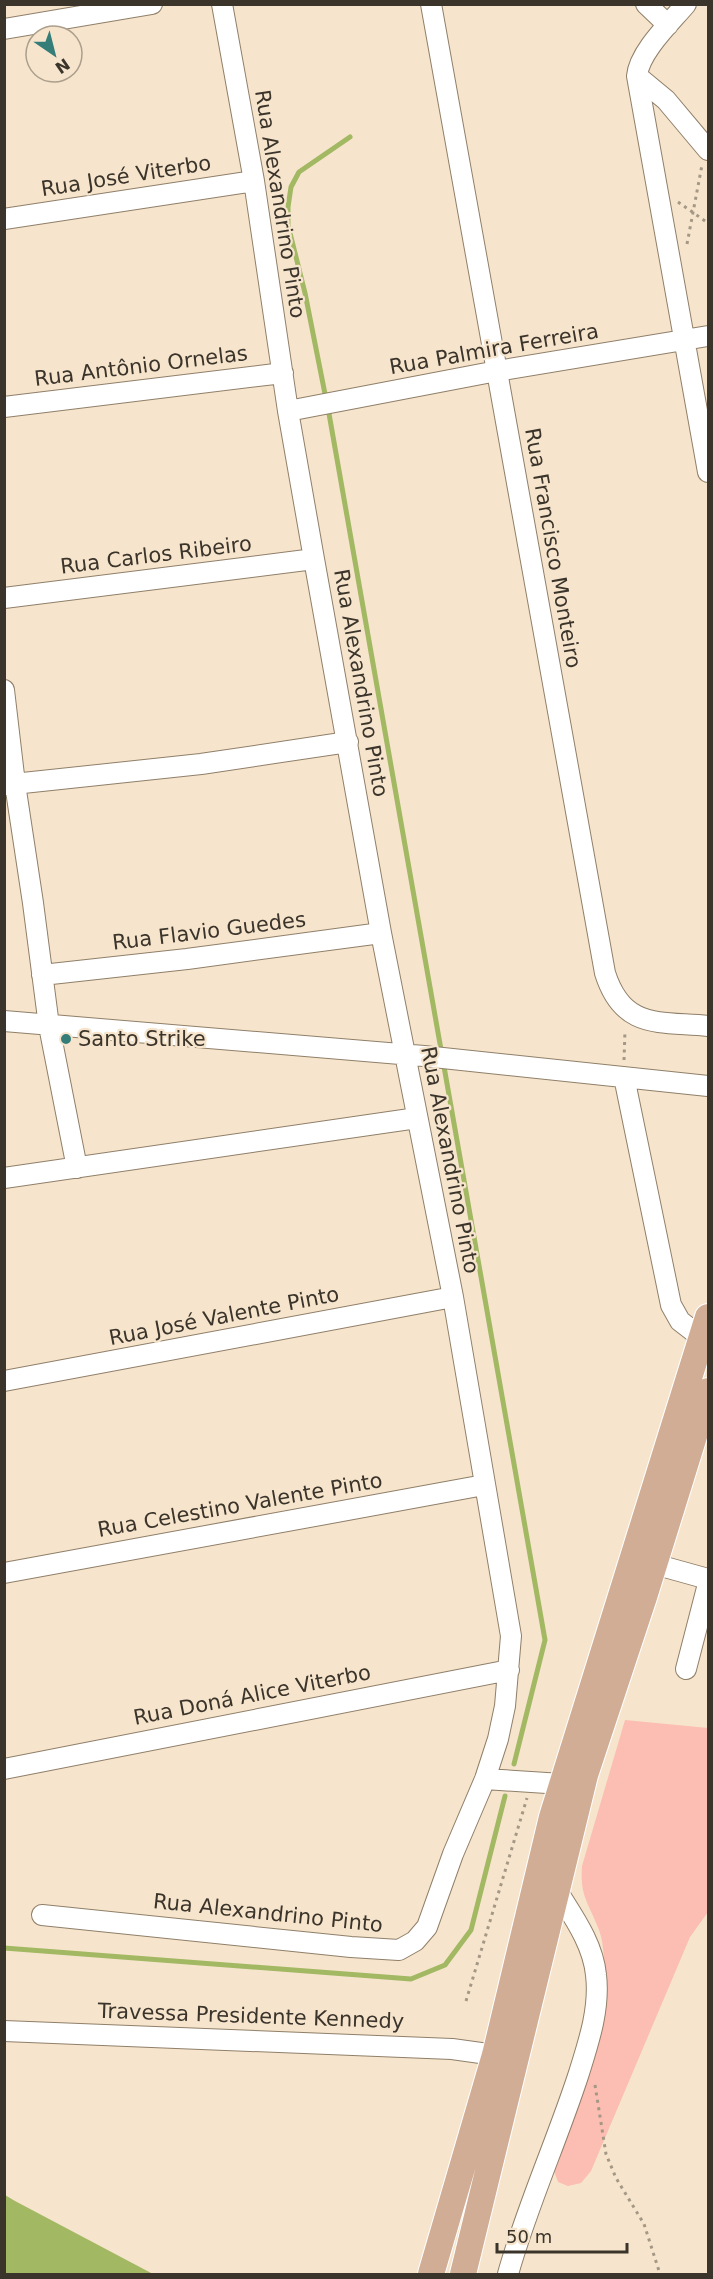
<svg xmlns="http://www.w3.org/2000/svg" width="713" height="2279" viewBox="0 0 713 2279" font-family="'DejaVu Sans',sans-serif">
  <rect width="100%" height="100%" fill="#f6e5cc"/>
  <path fill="#fcbdb2" d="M625,1720L708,1728V1912L690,1937L591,2171L581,2183L568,2186L558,2182L553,2168L604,1973C604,1957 604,1940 597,1925C587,1900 580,1895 582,1866Z"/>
  <path fill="#a2b862" d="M5,2195L15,2201L153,2274H5Z"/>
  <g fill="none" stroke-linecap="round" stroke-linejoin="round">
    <path stroke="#a2b862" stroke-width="5" d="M326,399L305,293L288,225V207L291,187L299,172L350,137
      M328,408L545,1640L514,1764
      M4,1948L411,1979L445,1965L471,1930L505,1796"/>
    <defs>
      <path id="minor" d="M431,4L605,973C623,1030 659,1021 708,1026
        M646,4L668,25
        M686,4C671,22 639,52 637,76L708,472
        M4,29L152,4
        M637,76L666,100L708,150
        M4,219L254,181
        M4,407L283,373
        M288,411L497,371L708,336
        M4,598L314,559
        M4,690L15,784L33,903L49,1026L77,1168
        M4,785L201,764L348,742
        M42,975L187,959L381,933
        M4,1021L424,1056L708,1086
        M624,1077L671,1305L680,1321L702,1338
        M4,1178L417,1118
        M4,1381L453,1297
        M654,1564L708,1579
        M4,1573L484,1485
        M686,1669L708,1584
        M4,1769L509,1670
        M485,1779L562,1784
        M42,1915L351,1947L399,1950L415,1941L427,1927L453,1854L485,1779L498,1739L505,1706L511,1636L453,1297L381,933L314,559L288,411L254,181L222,4
        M4,2031L452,2049L495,2055
        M508,2274C527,2206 557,2141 579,2073C589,2041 600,2008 596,1975C593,1943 572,1915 556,1889"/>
      <path id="major" d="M431,2274L495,2055L552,1817L708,1317
        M463,2274L585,1775L644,1597L708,1391"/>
    </defs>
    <use href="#minor" stroke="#907f69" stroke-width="22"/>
    <use href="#major" stroke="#fff" stroke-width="28"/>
    <path stroke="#a49785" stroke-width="3" stroke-dasharray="3 4.5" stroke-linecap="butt" d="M678,202L708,223
      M687,244L702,165
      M624,1060L625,1031
      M466,2001L527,1798
      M595,2085L606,2154L616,2178L644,2224L660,2274"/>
    <use href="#minor" stroke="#fff" stroke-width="20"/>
    <use href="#major" stroke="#d1ad95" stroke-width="26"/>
  </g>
  <circle fill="#357d78" stroke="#f6e5cc" stroke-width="2" cx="66" cy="1039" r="6"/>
  <g text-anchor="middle" stroke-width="4.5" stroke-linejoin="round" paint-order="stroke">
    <g font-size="21" fill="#3b342b" stroke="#f6e5cc">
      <text transform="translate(126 176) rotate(-9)" y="7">Rua José Viterbo</text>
      <text transform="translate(280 204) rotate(81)" y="7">Rua Alexandrino Pinto</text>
      <text transform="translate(494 349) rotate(-10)" y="7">Rua Palmira Ferreira</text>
      <text transform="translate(141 366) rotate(-7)" y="7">Rua Antônio Ornelas</text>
      <text transform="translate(553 548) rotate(80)" y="7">Rua Francisco Monteiro</text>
      <text transform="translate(156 555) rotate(-7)" y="7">Rua Carlos Ribeiro</text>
      <text transform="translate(361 683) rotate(80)" y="7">Rua Alexandrino Pinto</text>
      <text transform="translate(209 931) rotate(-7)" y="7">Rua Flavio Guedes</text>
      <text transform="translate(450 1160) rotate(79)" y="7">Rua Alexandrino Pinto</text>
      <text transform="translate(224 1316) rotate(-11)" y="7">Rua José Valente Pinto</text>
      <text transform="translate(240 1505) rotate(-10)" y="7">Rua Celestino Valente Pinto</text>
      <text transform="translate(252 1695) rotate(-11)" y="7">Rua Doná Alice Viterbo</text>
      <text transform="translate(268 1913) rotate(6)" y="7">Rua Alexandrino Pinto</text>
      <text transform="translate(251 2016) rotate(2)" y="7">Travessa Presidente Kennedy</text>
    </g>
    <g font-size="21" fill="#3b342b" stroke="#f6e5cc" text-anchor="start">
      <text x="78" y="1046">Santo Strike</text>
    </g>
  </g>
  <rect width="713" height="2279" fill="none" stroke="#3b342b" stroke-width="12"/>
  <g transform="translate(54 54) rotate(145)"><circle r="28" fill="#f6e5cc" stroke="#ab9e8c" stroke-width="1.5"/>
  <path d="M0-4.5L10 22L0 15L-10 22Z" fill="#357d78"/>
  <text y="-9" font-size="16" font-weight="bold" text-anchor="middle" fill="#3b342b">N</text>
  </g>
  <path d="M497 2243v9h130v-9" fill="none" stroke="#3b342b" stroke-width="3"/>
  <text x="506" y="2243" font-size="18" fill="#3b342b" stroke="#f6e5cc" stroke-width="4.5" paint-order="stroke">50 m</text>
</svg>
